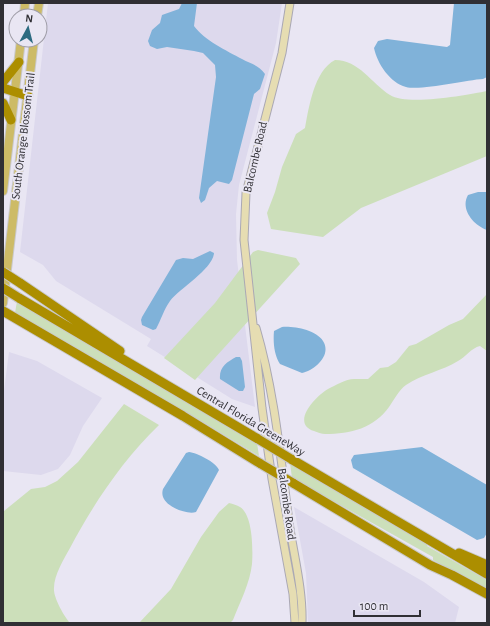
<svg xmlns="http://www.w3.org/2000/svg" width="490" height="626" viewBox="0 0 490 626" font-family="'Alegreya Sans',sans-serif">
  <rect width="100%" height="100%" fill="#e9e6f3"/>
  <path fill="#ddd9ed" d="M48,3H282L276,43L239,185L236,214L237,260L255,407L232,399L147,346L151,339L56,281L43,265L20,252Z
    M9,352L37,361L102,398L83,426L70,455L58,469L41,475L3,471V398Z
    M294,507L424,582L459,607L455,623H308L306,573Z"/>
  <path fill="#ccdfba" d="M335,60C359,60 371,83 390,95C407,106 467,95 487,91V156L361,208L323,237L271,229L267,213L275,192L282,167L296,134L305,128C309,107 314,71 335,60Z
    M258,250L296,258L300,264L195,380L164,358L215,303L253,252Z
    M487,294V351L480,346C471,348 466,357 458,361C442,371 422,374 406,385C399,390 394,400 389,407C374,428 351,434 325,434C322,434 317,432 314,431C290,423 316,396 328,389C336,385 347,378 356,379C361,379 364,379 368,379L380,368L388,367L396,362L409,346L416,344L449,325L463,319Z
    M17,301L257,443L259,456L196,418L194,419L15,313Z
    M124,404L159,425C122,461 94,503 70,548C64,559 54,575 54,588C53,597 64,616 70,623H3L4,511L31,489L45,487L57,481L78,462Z
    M290,463L427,544V546L487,580V591L433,560V557L292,478Z
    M229,503C233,504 237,505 240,507C253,515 253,550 252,564C250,583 240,602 233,620L230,623H139L171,589L201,537L219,512Z"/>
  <path fill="#80b2d9" d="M182,3H197L194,26C204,40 227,51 242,59C251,64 259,65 265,74L260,89L254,94L232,180L229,184L217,181L209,188L205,200L201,203L199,198L216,77L215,65L203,53L194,51L167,47L157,49L150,46L148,41L152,30L160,23L162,15L179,9Z
    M454,3H487V77L483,79C465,80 421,91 406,87C390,83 377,63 374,48L378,41L387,39L447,47L450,45Z
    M478,192H487V230C473,225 460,209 468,195Z
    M210,251L214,253C213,269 180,288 170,301C164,309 161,320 156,329L153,330L142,325L141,320L142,317L176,260L183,258L193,259Z
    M282,327C294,326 316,330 323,341C332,355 315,370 302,373L280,364C274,355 273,342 274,331Z
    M236,357H240L242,361L245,387L243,391H239L220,379C219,367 227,362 236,357Z
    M422,447L487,485V533L484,538L477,540L353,468L351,460L354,455Z
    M189,452C197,453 216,462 219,470L196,512C187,515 168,507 164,499C162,496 162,492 163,489L186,453Z"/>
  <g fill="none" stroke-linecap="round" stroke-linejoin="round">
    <defs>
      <path id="secondary" d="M290,3L282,53L246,193L244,240L262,408L272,479L293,594L295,623
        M256,328C275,393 281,462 290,529C295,560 303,592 302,623"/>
      <path id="primary" d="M24,16L25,3
        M37,16L39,3
        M3,191L21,40
        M3,303L34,40"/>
      <path id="highway" d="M3,82L19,62
        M3,88L28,96
        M3,103L11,120
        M20,283L120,351
        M19,298L258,439
        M3,311L183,416L261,464
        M291,459L487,574
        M293,483L430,565L452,575L487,594
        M459,553L487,565"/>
    </defs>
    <use href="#secondary" stroke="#aaa8b4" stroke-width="9"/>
    <use href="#primary" stroke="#c9c9ca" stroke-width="10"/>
    <use href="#highway" stroke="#c9c9ca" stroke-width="11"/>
    <use href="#secondary" stroke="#e6ddb2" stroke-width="7"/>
    <use href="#primary" stroke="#cdbb66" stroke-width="8"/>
    <use href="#highway" stroke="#ac8e00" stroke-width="9"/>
    <defs>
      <path id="highway-bridge" d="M3,272L20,283
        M3,288L19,298
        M258,439L291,459
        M261,464L293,483"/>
    </defs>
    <use href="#highway-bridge" stroke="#c9c9ca" stroke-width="11" stroke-linecap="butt"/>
    <use href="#highway-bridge" stroke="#ac8e00" stroke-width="9"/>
  </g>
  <g text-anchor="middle" stroke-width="4" stroke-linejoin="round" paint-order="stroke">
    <g font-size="12" fill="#302f34" stroke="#e9e6f3">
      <text transform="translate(23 136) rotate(-83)" y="4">South Orange Blossom Trail</text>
      <text transform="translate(255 157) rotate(-77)" y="4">Balcombe Road</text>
      <text transform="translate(251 421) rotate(31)" y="4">Central Florida GreeneWay</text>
      <text transform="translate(287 504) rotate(82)" y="4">Balcombe Road</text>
    </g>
  </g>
  <rect width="490" height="626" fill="none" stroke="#302f34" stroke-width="8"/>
  <g transform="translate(28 28) rotate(7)"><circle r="19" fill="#e9e6f3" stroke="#9f9da7"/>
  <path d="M0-3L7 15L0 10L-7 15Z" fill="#2d6b81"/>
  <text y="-6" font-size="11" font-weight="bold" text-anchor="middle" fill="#302f34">N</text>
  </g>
  <path d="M354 610v6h66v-6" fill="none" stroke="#302f34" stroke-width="2"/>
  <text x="360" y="610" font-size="12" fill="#302f34" stroke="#e9e6f3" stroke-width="3" paint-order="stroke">100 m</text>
</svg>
